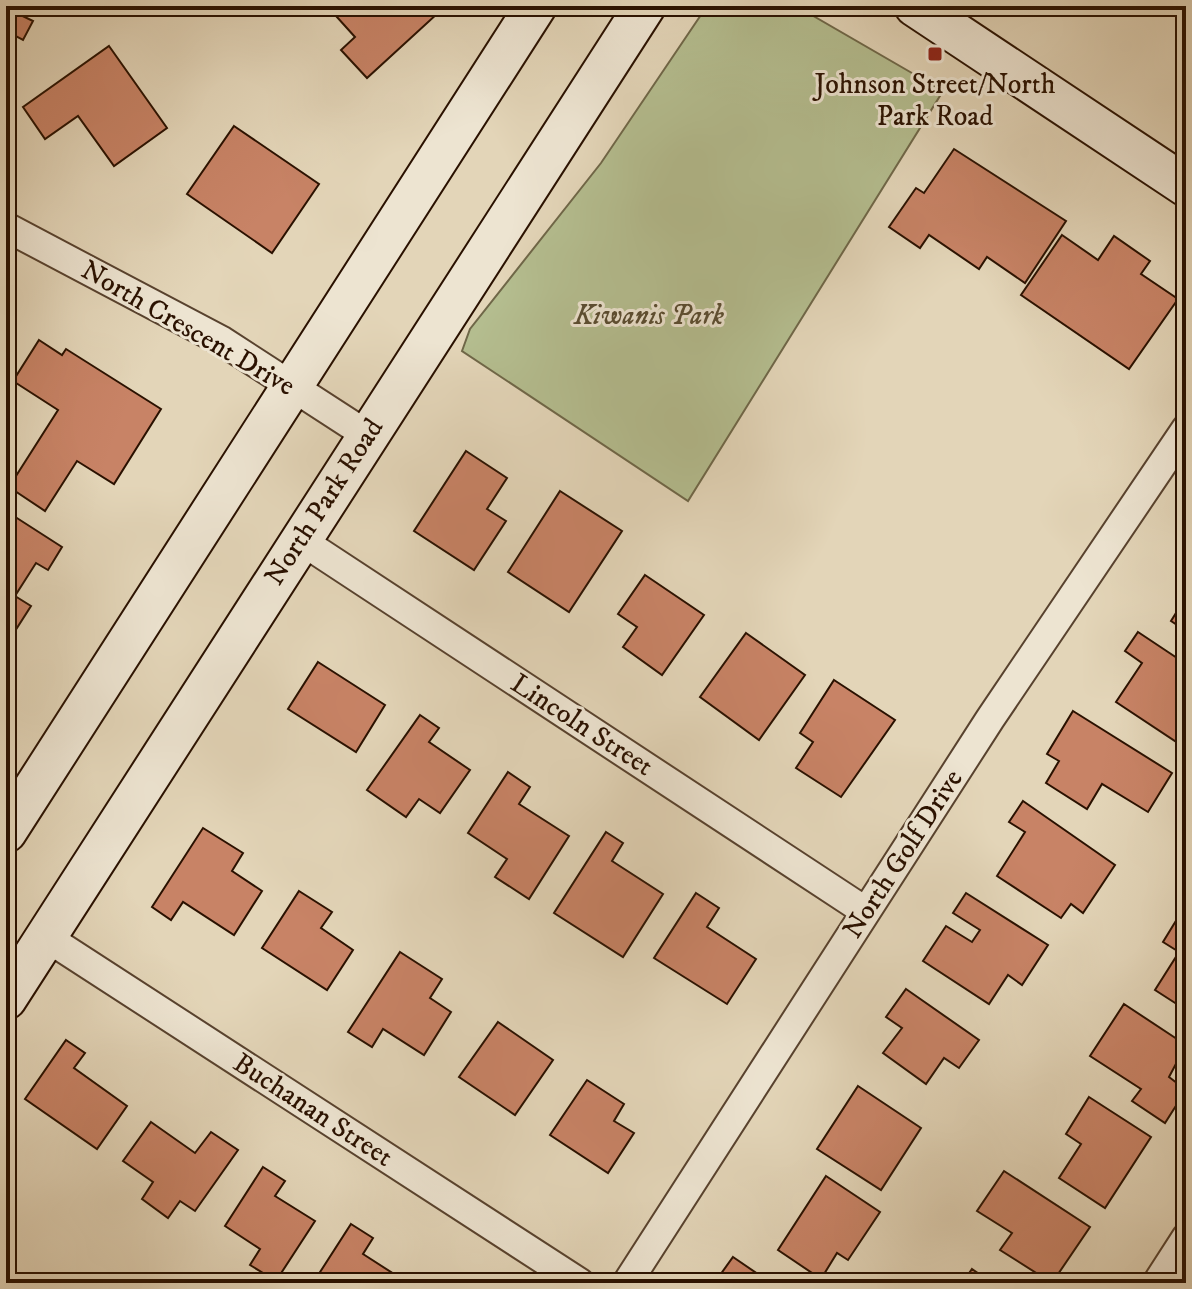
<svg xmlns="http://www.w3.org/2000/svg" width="1192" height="1289" font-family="'IM FELL DW Pica',serif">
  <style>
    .green { fill: #b4bd8f; stroke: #6f6748; stroke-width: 2 }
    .building { fill: #c88366; stroke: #2a1100; stroke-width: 2 }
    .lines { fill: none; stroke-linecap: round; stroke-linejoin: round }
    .street-casing { stroke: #58422e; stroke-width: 32 }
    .secondary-casing { stroke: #2a1100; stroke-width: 44 }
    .street { stroke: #ede4d1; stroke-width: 28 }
    .secondary { stroke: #ede4d1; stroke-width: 40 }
    .poi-dot { fill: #8f2418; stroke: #ede4d1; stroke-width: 3 }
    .labels { text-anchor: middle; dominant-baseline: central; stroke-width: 6; stroke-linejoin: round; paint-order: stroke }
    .poi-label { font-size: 28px; fill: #2a1100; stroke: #ede4d1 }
    .park-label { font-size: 28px; font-style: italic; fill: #5a4d32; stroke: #ede4d1 }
    .street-label { font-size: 28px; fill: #2a1100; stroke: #ede4d1 }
  </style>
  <rect width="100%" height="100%" fill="#e3d5b8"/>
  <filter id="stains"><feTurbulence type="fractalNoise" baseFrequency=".0025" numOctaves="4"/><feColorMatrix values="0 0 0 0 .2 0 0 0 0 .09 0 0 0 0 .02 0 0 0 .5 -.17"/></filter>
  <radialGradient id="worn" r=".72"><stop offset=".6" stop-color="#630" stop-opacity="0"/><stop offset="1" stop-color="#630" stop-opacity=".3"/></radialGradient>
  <path class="green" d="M707,6H796L943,91L688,501L462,351L470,329L601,163Z"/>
  <g class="building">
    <path d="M327,6H431L438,13L367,78L341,50L355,37Z"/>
    <path d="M6,8L33,21L23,40L6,31Z"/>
    <path d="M109,46L167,128L114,166L78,116L45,139L23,107Z"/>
    <path d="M234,126L319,184L272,253L187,194Z"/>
    <path d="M954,149L1066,221L1025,283L987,257L979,269L929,235L920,248L889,227L916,188L924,193Z"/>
    <path d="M1062,235L1098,260L1114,236L1150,261L1141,274L1178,299L1129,369L1021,295Z"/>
    <path d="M39,340L62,355L66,349L161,409L114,484L77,461L45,511L9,487L58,410L13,381Z"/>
    <path d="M466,451L507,478L487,509L506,521L474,570L414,531Z"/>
    <path d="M560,491L622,531L569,612L508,572Z"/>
    <path d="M6,511L62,547L48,570L36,563L15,596L31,606L15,631L6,625Z"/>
    <path d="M645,575L704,615L662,675L623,647L637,627L618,614Z"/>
    <path d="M1186,597V631L1171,621Z"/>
    <path d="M1138,632L1186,664V731L1178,743L1116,702L1142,663L1125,651Z"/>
    <path d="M746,633L805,675L759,740L700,697Z"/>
    <path d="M318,662L385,705L356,752L288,709Z"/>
    <path d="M834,680L895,720L841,797L796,768L813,742L800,733Z"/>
    <path d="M1073,711L1172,773L1148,812L1102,784L1087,809L1046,783L1059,761L1047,754Z"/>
    <path d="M420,715L439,728L429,742L470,770L440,813L419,799L406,817L367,790Z"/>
    <path d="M508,772L530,787L519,804L569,836L529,899L495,877L507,859L468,833Z"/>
    <path d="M1023,801L1115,865L1083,913L1071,904L1061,918L997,876L1025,832L1009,822Z"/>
    <path d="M203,828L243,853L232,871L262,891L234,935L183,902L171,920L152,907Z"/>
    <path d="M606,832L623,843L612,861L663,894L623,957L554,913Z"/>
    <path d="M299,891L332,912L321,928L353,950L327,990L262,948Z"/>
    <path d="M696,893L719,908L707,927L756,959L727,1004L654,958Z"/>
    <path d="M966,893L1048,945L1022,985L1008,975L989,1004L923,961L946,926L972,942L980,930L953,913Z"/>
    <path d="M1185,906H1186V1010L1155,990L1179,952L1163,942Z"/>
    <path d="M400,952L442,979L430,998L451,1012L424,1055L383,1029L372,1047L348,1032Z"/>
    <path d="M906,989L979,1040L959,1068L944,1058L926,1084L883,1053L902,1028L886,1017Z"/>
    <path d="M1124,1004L1186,1045L1169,1077L1186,1090L1165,1123L1132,1101L1141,1089L1090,1056Z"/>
    <path d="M498,1022L553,1060L515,1115L459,1077Z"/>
    <path d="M66,1040L85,1053L74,1068L127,1106L97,1149L25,1099Z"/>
    <path d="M587,1080L624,1104L614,1121L634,1133L608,1173L550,1135Z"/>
    <path d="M858,1086L921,1128L881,1190L817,1149Z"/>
    <path d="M1089,1097L1151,1137L1105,1208L1059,1178L1081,1144L1066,1134Z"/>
    <path d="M151,1122L195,1153L211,1132L238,1150L195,1211L180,1201L168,1218L142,1199L153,1182L123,1161Z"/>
    <path d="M263,1167L285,1181L275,1196L315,1221L276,1281L250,1265L260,1249L225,1226Z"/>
    <path d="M1004,1171L1090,1227L1052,1283L1000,1250L1012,1233L977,1211Z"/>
    <path d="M826,1176L880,1212L848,1260L837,1253L821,1279L778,1250Z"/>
    <path d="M351,1224L373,1238L363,1254L408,1283H313Z"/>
    <path d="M733,1257L771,1283L715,1282Z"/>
    <path d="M972,1269L992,1283H962Z"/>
  </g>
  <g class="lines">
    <defs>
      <g id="street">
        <path d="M6,227L222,341L367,435"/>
        <path d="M299,539L865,911"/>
        <path d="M46,937L580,1283"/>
        <path d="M627,1283L990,719L1186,429"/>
        <path d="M1157,1283L1186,1238"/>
      </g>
      <g id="secondary">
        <path d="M915,6L1186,186"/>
        <path d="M6,832L536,6"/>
        <path d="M6,999L645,6"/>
      </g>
    </defs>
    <use href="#street" class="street-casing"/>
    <use href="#secondary" class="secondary-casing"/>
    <use href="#street" class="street"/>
    <use href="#secondary" class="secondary"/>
  </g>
  <rect class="poi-dot" x="927" y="46" width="16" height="16" rx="4"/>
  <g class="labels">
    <g class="poi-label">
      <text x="935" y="84">Johnson Street/North<tspan x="935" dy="32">Park Road</tspan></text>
    </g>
    <g class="park-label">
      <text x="649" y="315">Kiwanis Park</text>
    </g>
    <g class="street-label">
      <text transform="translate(188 328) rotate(30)">North Crescent Drive</text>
      <text transform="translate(324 502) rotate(-57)">North Park Road</text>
      <text transform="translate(582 725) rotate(33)">Lincoln Street</text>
      <text transform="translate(903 854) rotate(-57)">North Golf Drive</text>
      <text transform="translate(313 1110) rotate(33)">Buchanan Street</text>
    </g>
  </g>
  <rect width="1192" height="1289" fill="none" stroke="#e3d5b8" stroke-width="32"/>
  <rect x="8" y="8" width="1176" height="1273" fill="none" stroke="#2a1100" stroke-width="4"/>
  <rect x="16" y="16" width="1160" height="1257" fill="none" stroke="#2a1100" stroke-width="2"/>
  <rect width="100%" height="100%" filter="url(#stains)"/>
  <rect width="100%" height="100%" fill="url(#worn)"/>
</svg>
